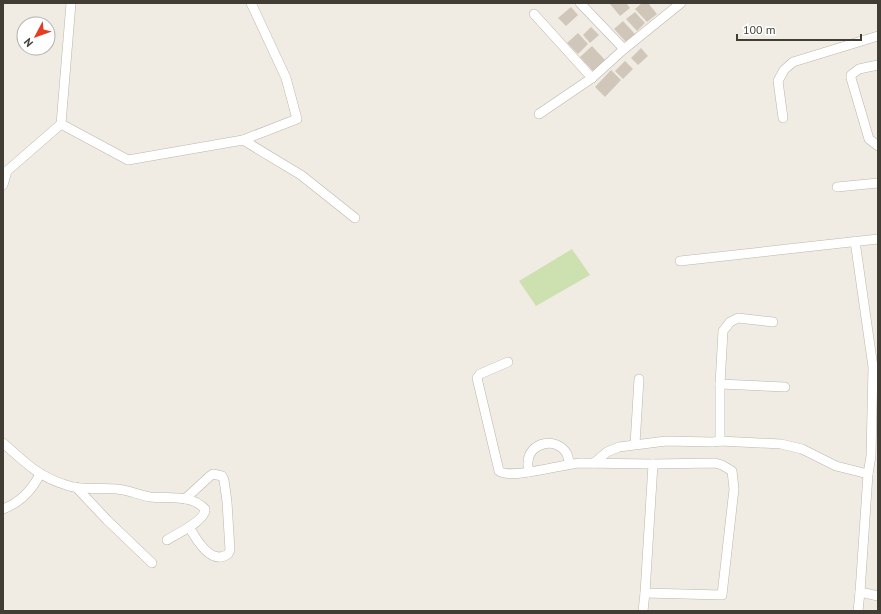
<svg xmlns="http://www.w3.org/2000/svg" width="881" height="614" font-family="'PT Sans',sans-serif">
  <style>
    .green { fill: #cce1af }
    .building { fill: #d0c7ba }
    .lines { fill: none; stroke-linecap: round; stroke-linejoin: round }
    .minor-casing { stroke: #bdb6aa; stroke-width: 10 }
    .minor { stroke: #fff; stroke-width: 9 }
  </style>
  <rect width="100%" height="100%" fill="#f0ece3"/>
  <path class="green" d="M572,249L590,275L536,306L519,281Z"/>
  <g class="building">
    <path d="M611,3H626L630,8L620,16L610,4Z"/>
    <path d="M642,3H648L657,14L647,22L635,9Z"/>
    <path d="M571,7L578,15L566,26L558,18Z"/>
    <path d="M635,12L645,23L637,31L626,19Z"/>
    <path d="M623,21L635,34L626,42L614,29Z"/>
    <path d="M591,27L599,35L590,43L583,35Z"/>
    <path d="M578,33L588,44L578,54L567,43Z"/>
    <path d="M592,46L605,60L593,71L580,57Z"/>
    <path d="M641,48L648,56L638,65L631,58Z"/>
    <path d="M625,61L633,69L623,79L615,71Z"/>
    <path d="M611,70L621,80L605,97L595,87Z"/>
  </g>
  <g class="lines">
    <defs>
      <g id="minor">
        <path d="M580,3L624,49"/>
        <path d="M534,14L592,78"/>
        <path d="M878,65L859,69L851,75V78L869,139L878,146"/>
        <path d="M539,114L592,78L624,49L681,3"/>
        <path d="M783,118L778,81L784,70L793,62L878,36"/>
        <path d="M61,124L128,160L243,140L301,175L355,218"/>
        <path d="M243,140L297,119L286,78L251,3"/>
        <path d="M3,185L7,171L61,124L71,3"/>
        <path d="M837,187L878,183"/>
        <path d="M855,241L873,367L871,456L868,474L860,592L878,596"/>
        <path d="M680,261L878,239"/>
        <path d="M508,362L480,374L477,378L499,471C511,480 563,464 580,463L653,464L645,593L643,611"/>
        <path d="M720,384L785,387"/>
        <path d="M720,441V384L723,331L730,322L738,318L773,322"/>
        <path d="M3,443C25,462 37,476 66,485C83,491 100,487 117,489C128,490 139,495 150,497C168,499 191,494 205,509C206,521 176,534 167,540"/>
        <path d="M635,444L639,379"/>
        <path d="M594,463L607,452L619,447L666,441L713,442L720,441L781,444L802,449L836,466L868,474"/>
        <path d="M529,472C529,469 527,465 528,462C529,442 557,436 567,454C568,457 569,460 569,463"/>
        <path d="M76,487L107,520L152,563"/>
        <path d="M185,499L210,476L213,474L222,476L224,480L227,502L230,550L228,554C211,566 196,539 189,527"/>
        <path d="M3,509C19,503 32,490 40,474"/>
        <path d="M645,593L722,595L734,489L732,471L722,465L715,463L653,464"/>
        <path d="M858,611L860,592"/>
      </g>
    </defs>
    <use href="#minor" class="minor-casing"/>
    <use href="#minor" class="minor"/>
  </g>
  <rect width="881" height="614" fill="none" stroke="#413c34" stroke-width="8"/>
  <g transform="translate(36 36) rotate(229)"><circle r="19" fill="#ffffff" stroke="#b3b1ae"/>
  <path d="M0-3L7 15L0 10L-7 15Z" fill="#e63c24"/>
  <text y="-6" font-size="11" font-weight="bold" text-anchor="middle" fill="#413c34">N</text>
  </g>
  <path d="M737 34v6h124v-6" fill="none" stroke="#413c34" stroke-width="2"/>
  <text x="743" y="34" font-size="12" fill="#413c34" stroke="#ffffff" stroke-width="3" paint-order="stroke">100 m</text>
</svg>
